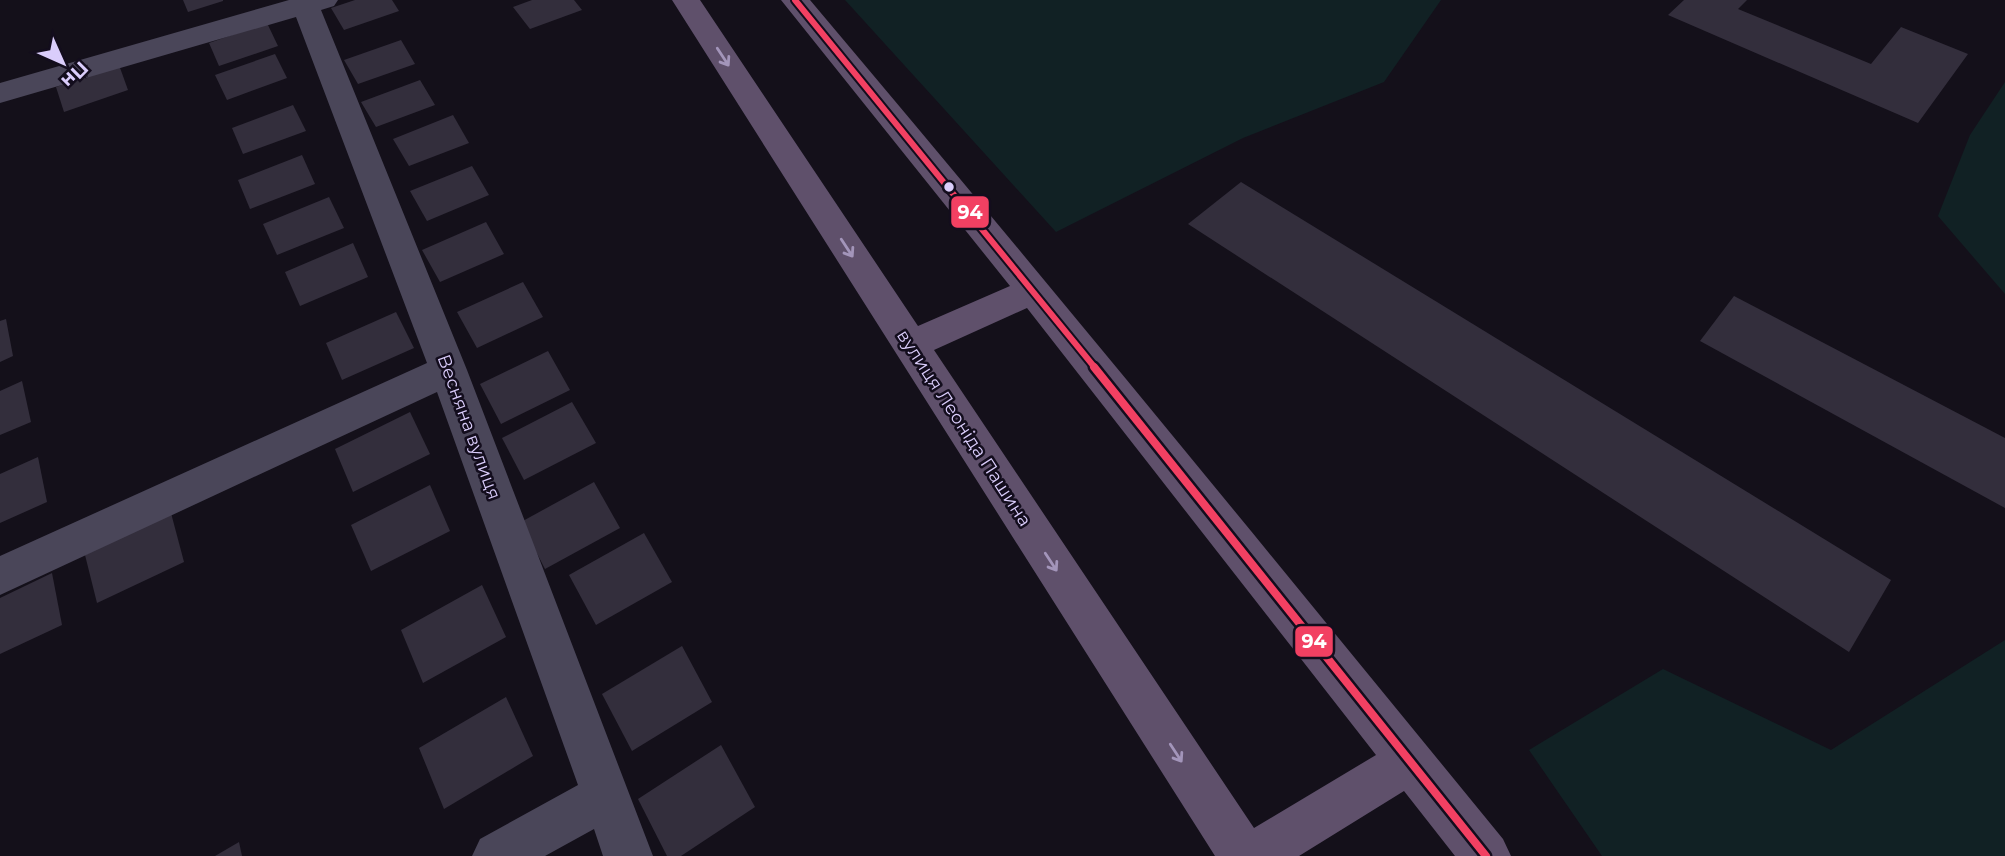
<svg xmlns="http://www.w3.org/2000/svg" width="2005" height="856" font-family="Montserrat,sans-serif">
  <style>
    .green { fill: #112124 }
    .building { fill: #332e3c }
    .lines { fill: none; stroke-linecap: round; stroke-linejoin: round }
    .minor { fill: #4a4659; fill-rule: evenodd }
    .major { fill: #5f506b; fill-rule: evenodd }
    .bus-1-far1-casing { stroke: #130d1d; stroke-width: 10 }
    .bus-1-casing { stroke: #130d1d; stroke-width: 13 }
    .bus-1-far1 { stroke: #f24062; stroke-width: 6 }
    .bus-1 { stroke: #f24062; stroke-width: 8 }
    .oneway { stroke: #a395ba }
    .bus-dot { fill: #dacdfb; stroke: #130d1d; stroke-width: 2.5 }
    .labels { text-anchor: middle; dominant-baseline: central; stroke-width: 5; stroke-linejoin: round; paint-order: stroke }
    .street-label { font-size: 18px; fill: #dacdfb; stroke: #130d1d }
    .line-badge { stroke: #130d1d; stroke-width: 2.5 }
    .badge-label { font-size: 19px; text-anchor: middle; font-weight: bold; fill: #fff }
  </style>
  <rect width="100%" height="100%" fill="#14101a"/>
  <g class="green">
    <path d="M845,0H1441L1384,82L1243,138L1056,232Z"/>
    <path d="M2005,82V294L1938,216L1970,135Z"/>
    <path d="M2005,640V856H1602L1529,750L1663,669L1831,750Z"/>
  </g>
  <g class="building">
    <path d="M183,0H223V1L188,12Z"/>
    <path d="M355,0H392L399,11L344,30L331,8Z"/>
    <path d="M532,0H574L582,10L530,29L513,7Z"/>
    <path d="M1684,0H1747L1738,9L1871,64L1901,27L1968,54L1918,123L1668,15Z"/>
    <path d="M267,23L278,46L219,66L209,43Z"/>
    <path d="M401,40L415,64L358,84L344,60Z"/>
    <path d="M275,54L287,78L227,100L215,75Z"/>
    <path d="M119,65L128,90L64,112L56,87Z"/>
    <path d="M420,80L435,105L376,127L361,102Z"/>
    <path d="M293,105L306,131L243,154L232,128Z"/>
    <path d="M453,115L469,143L409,166L393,139Z"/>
    <path d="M302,155L315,184L250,209L238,180Z"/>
    <path d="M472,166L489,195L427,221L410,191Z"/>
    <path d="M1241,182L1891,580L1849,652L1188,224Z"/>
    <path d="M329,197L344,228L277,255L263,224Z"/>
    <path d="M486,222L504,254L440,282L422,250Z"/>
    <path d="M353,243L368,277L300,306L285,272Z"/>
    <path d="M523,282L543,317L477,348L457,312Z"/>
    <path d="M1734,296L2005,438V508L1700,341Z"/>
    <path d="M396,312L414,348L342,380L326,343Z"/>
    <path d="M6,319L13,356L0,362V321Z"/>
    <path d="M548,351L570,390L501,424L480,384Z"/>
    <path d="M22,381L31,422L0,435V391Z"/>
    <path d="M572,402L596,443L524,480L502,438Z"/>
    <path d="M410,412L430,454L353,492L335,449Z"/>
    <path d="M38,457L47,502L0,523V474Z"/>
    <path d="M594,482L620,528L545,569L521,522Z"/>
    <path d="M430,485L450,531L371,571L351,525Z"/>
    <path d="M171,513L184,562L97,603L85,555Z"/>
    <path d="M644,533L672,582L596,625L569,575Z"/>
    <path d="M52,573L62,625L0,654V598Z"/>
    <path d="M482,585L506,637L423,683L401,630Z"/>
    <path d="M682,646L712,702L632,751L602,694Z"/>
    <path d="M506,697L533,756L444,809L419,748Z"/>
    <path d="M721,745L755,807L681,856H667L638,799Z"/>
    <path d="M239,842L242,856H215Z"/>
  </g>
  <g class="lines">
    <path class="minor" d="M289,0H338L334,6L321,10L467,370L653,856H603L594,829L545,856H472L480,839L578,785L437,392L0,595V556L427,363L296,17L0,103V83Z"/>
    <path class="major" d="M672,0H700L918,326L1010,286L781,0H810C1044,277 1274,559 1503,839L1511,856H1455L1404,791L1299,856H1215ZM1027,308L1376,755L1254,828L934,350Z"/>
    <defs>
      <path id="bus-1-far1" d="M795,0L1096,369"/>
      <path id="bus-1" d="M1094,367L1486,856"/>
    </defs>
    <use href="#bus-1-far1" class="bus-1-far1-casing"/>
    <use href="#bus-1" class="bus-1-casing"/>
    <use href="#bus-1-far1" class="bus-1-far1"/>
    <use href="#bus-1" class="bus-1"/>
  </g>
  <defs><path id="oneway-shaft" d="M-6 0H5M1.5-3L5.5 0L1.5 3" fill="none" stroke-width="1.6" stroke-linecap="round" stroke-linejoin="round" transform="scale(1.75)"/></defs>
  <g class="oneway">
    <use href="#oneway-shaft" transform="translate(723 57) rotate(57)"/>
    <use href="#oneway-shaft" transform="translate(847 248) rotate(57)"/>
    <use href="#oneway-shaft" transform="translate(1051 562) rotate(57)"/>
    <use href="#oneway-shaft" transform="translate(1176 753) rotate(57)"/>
  </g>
  <circle class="bus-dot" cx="949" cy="187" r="6"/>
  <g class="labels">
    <g class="street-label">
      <text transform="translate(469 427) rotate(70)">Весняна вулиця</text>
      <text transform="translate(964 428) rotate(57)">вулиця Леоніда Пашина</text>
    </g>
  </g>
  <g class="line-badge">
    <rect x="950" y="195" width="40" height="34" rx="7" fill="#f24062"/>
    <rect x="1294" y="625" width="40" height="33" rx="7" fill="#f24062"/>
  </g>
  <g class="badge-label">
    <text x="970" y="219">94</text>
    <text x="1314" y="648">94</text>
  </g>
  <g transform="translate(63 63) rotate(135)" stroke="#130d1d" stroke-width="5" paint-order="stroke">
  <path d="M0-5L12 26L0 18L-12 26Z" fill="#dacdfb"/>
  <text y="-10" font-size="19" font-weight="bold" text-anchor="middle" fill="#dacdfb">Пн</text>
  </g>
</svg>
